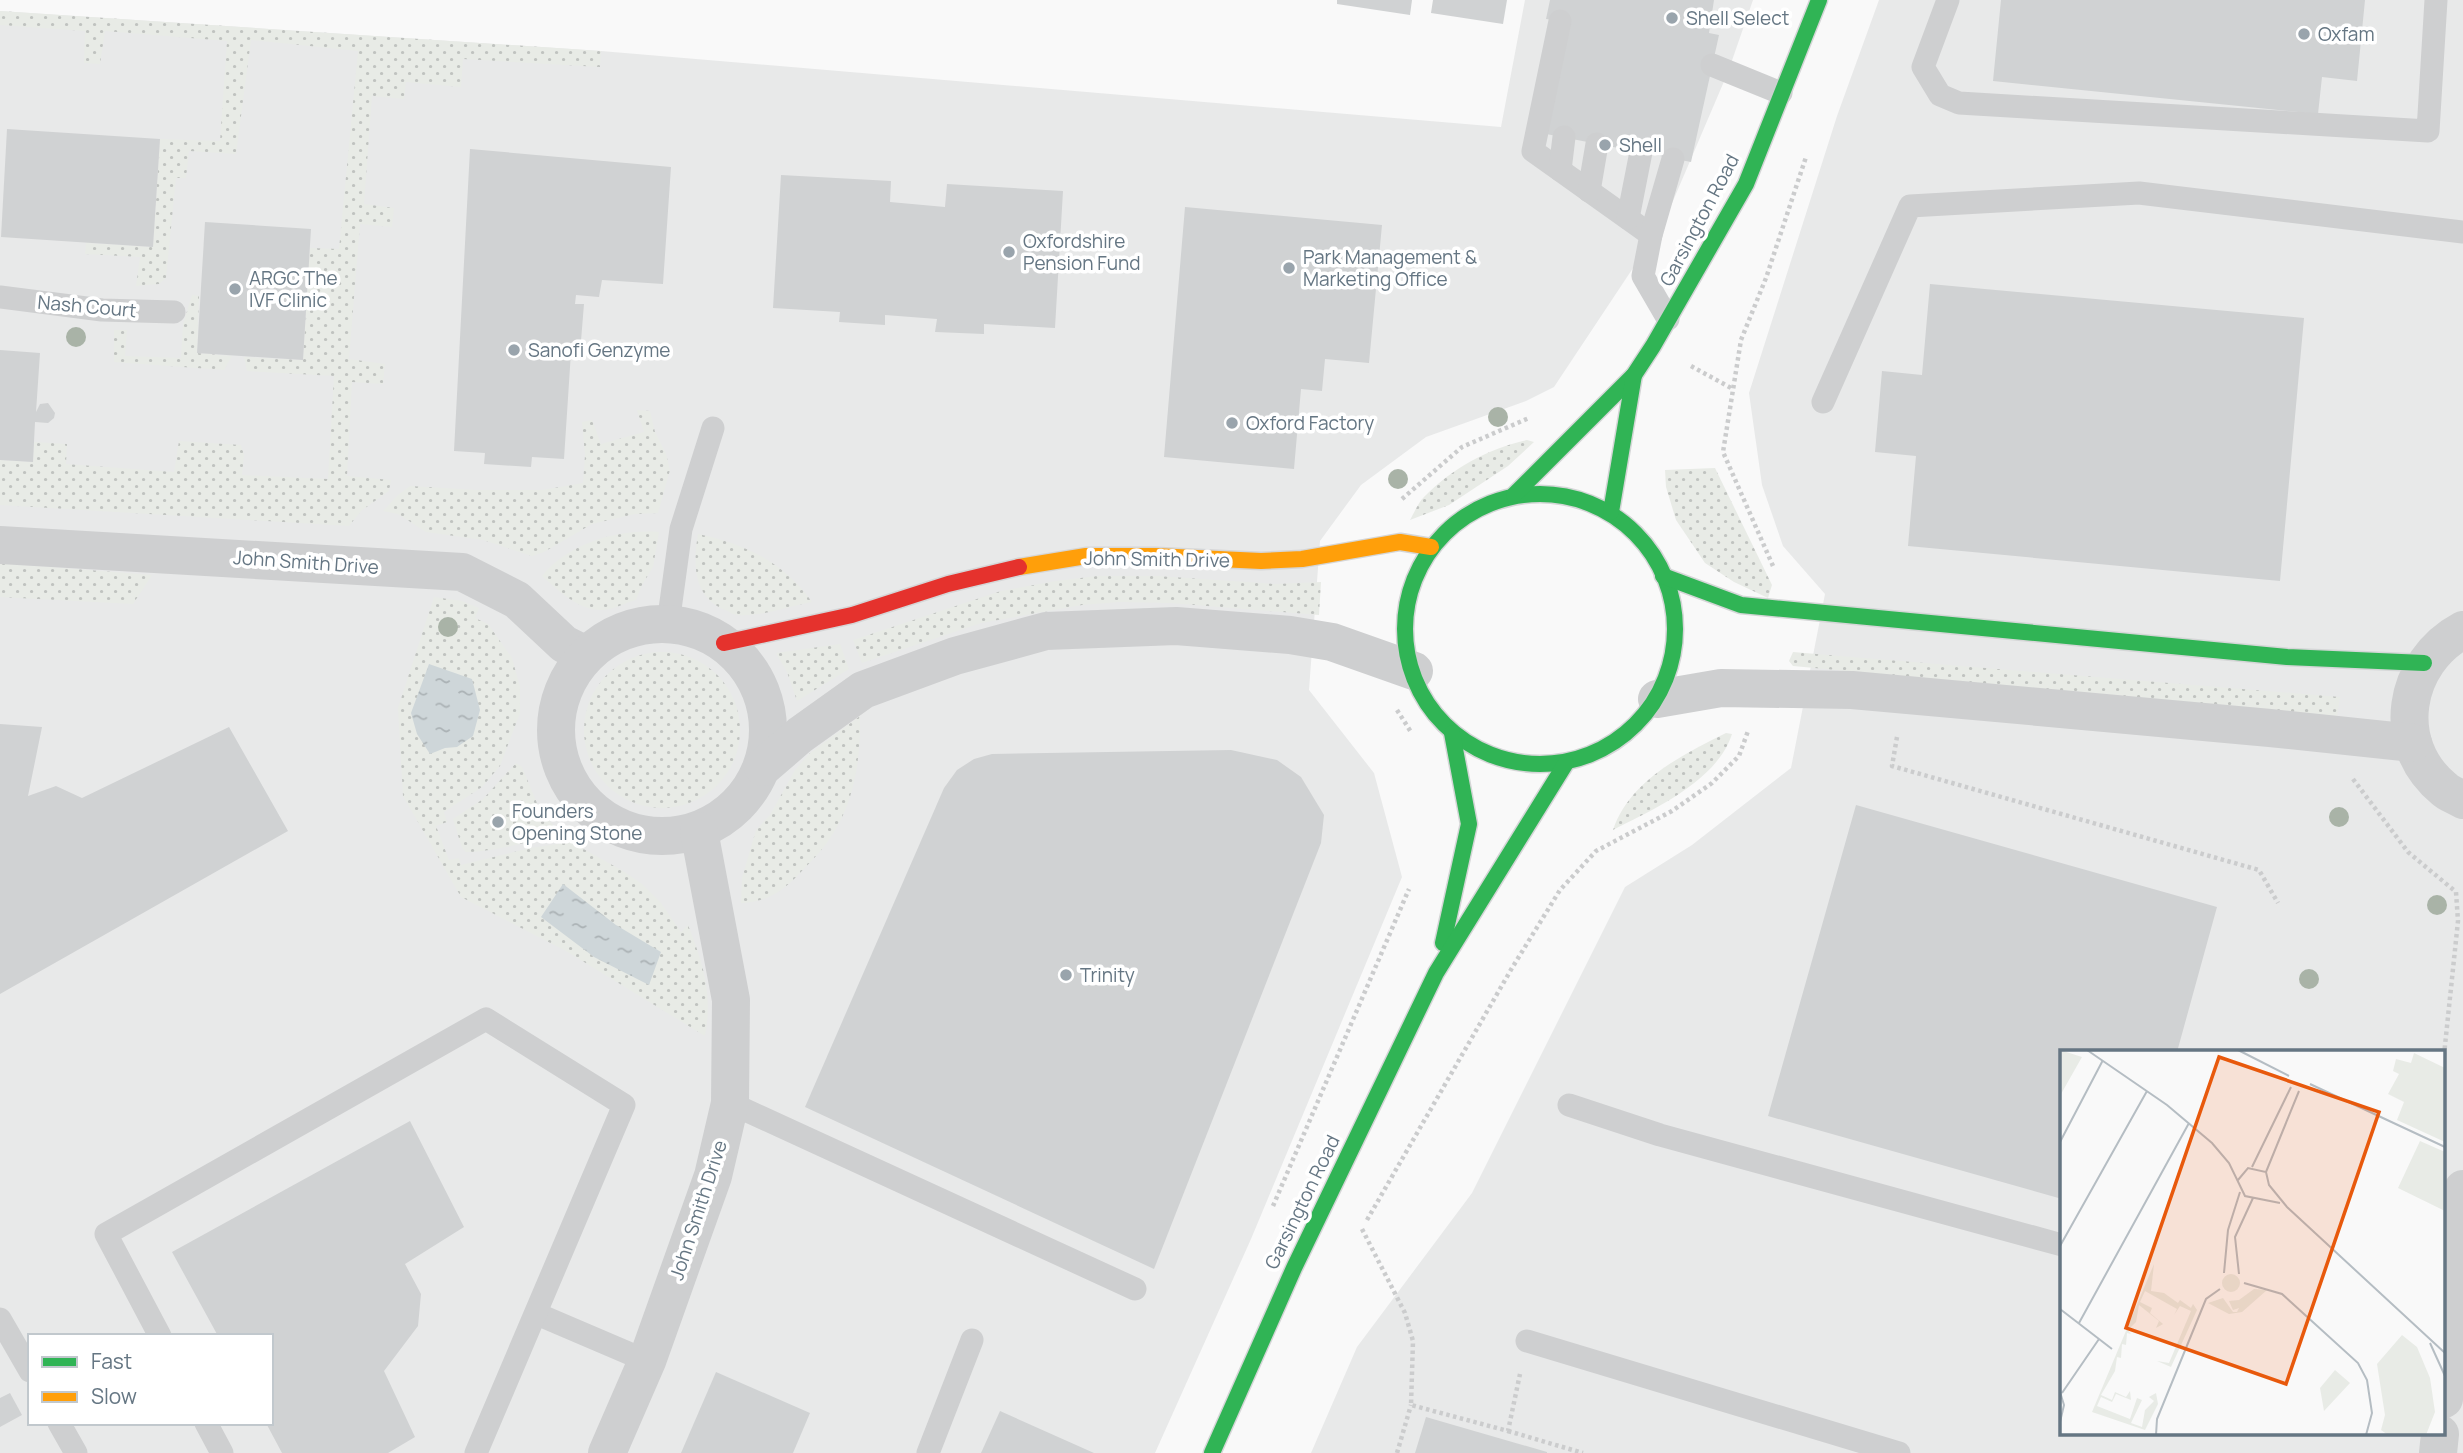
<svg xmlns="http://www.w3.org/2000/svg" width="2463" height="1453" font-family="Manrope,sans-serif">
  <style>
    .built { fill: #e8e9e9; fill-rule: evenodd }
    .grass { fill: url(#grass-dots) }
    .water { fill: url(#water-ripples) }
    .building { fill: #d0d2d3 }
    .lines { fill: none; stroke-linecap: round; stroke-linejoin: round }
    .fast-casing { stroke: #d5d6d7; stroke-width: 19 }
    .slow-casing { stroke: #d5d6d7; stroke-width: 19 }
    .jam-casing { stroke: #d5d6d7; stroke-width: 19 }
    .path { stroke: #cbcccd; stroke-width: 4.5; stroke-dasharray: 3.5 3.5; stroke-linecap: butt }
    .lane { stroke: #cecfd0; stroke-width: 23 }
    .street { stroke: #cecfd0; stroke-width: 38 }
    .fast { stroke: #30b455; stroke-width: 16 }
    .slow { stroke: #ff9f0a; stroke-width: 16 }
    .jam { stroke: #e5322d; stroke-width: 16 }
    .tree { fill: #a9b3a7 }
    .poi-dot { fill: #99a4ac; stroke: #fff; stroke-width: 2.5 }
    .labels { text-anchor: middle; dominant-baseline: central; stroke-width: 7; stroke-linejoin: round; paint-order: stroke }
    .poi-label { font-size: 19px; fill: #657683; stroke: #fff; text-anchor: start }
    .street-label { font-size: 19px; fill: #657683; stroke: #fff }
    .inset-road { fill: none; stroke: #b5bdc3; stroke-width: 2 }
    .view { fill: #e8590c; fill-opacity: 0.15; stroke: #e8590c; stroke-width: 3.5 }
    .inset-edge { fill: none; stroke: #657683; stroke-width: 3.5 }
  </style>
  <defs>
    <pattern id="grass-dots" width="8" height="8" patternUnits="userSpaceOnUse" patternTransform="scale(1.75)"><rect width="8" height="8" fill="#e8ebe6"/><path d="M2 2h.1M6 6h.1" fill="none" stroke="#c0c3c0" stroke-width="1.8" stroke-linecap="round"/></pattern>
    <pattern id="water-ripples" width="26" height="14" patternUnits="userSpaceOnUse" patternTransform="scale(1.75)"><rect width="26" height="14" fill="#ced6d9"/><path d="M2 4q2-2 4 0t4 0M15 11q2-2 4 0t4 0" fill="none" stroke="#abb2b5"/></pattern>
  </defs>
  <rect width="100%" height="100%" fill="#f9f9f9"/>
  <g class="built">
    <path d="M1525,0H1753L1728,72L1670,208L1641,256L1554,387L1526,401L1426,437L1361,485L1320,541L1309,690L1374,773L1402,877L1251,1239L1155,1453H0V11L601,51L1501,127ZM30,1336H271V1423H30Z"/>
    <path d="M1879,0H2463V1453H1311L1357,1347L1472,1193L1625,887L1692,845L1791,768L1825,594L1783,546L1762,485L1749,393L1837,116ZM2062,1052H2444V1434H2062Z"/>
  </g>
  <g class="grass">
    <path d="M0,11L601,51L600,67L463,59L461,87L406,82L404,99L372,96L364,204L394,208L392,227L360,224L349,359L385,364L383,384L352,382L347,476L391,480L389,491L361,511L349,526L0,505V460L33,462L34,442L67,444L66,464L174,472L179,441L241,445L244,455L242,475L328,479L334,376L247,371L244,357L303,360L310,248L339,249L358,51L251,40L236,154L189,151L186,178H176L166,278L159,284L136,286L140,257L85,254L86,243L153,247L160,139L220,141L227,41L105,31L100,64L84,63L85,31L0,25Z"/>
    <path d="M192,295L199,296L197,353L232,356L224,370L114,362V330H127L125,356L181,358L183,324Z"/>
    <path d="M637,410L650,411L655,432L666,454L670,470L658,513L635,514L592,524L544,552L532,556L483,540L426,532L398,514L383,511L398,495L410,486L477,490H542L583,483L585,455L582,422L592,420L601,444L644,432Z"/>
    <path d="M1527,440L1534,442L1508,466L1449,505L1410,520C1414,513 1418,503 1424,497C1451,469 1489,448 1527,440Z"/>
    <path d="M1715,468L1772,585L1768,598L1734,582L1705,563L1676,520L1666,487L1665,470Z"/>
    <path d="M659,532L653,567L642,585L636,600C627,602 619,607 610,609C583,615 560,592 542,576C569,543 618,529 659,532Z"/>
    <path d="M698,534C745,544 784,562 812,602C789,606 761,617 738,615C733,615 728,611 723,609C693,595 693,564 698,534Z"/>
    <path d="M0,563L152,575L133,604L0,597Z"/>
    <path d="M1097,576H1158L1275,584L1321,582L1319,615L1170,603L1119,602L1082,605L981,623L862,663L853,640L1001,591L1056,581Z"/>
    <path d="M434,597L462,601L479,608L475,618L488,624L512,658L520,687V713L500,766L482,787L444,812L447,822L436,826L449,860L459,858L461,865L530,848L571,842L623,871L642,884L661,903L681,932L688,925C703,963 713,994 705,1036L566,951L461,897L403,796L398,708Z"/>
    <path d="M840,644L849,669L797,701L787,672L776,653Z"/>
    <circle cx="662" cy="730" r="78"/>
    <path d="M1793,652L1840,656L2340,697L2337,716L1793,666L1789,661Z"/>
    <path d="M860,716C861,755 855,801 832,835C824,849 812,860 801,872C785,890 765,903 741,903L742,878L756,830L770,815L795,770L809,754Z"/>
    <path d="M1726,733L1732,734C1717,781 1654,809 1613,830C1630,780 1682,755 1726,733Z"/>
    <path d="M516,763L522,767L539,808L557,830C541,842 487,852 466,852L462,848L453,819L483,799Z"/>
  </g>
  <g class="water">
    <path d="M429,664L472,679L480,710L473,736L457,747L445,748L430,754L417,734L411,713Z"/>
    <path d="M563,884L616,925L661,952L649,985L594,957L541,917Z"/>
  </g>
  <g class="building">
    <path d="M1337,0H1412L1410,15L1337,4Z"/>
    <path d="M1433,0H1507L1503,24L1431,13Z"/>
    <path d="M1550,0H1714L1709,33L1719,35L1691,162L1541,133L1563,21L1546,19Z"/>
    <path d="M2001,0H2365L2357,81L2322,77L2318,114L1993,81Z"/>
    <path d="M7,129L160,139L153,247L1,237Z"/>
    <path d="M470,149L671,167L663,284L602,280L599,297L576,295L575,304H584L580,353L571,352L564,459L532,457L531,467L484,464L485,453L454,451Z"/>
    <path d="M781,175L891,181L890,202L945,207L947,184L1063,191L1055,328L984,324V334L935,332L937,319L885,315V325L839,322L840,312L773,308Z"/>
    <path d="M1185,207L1382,225L1369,363L1325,359L1322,391L1301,389L1294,469L1164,457Z"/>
    <path d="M205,222L311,229L303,360L197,353Z"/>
    <path d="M1930,284L2304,318L2280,581L1908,546L1916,456L1875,452L1882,371L1922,375Z"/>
    <path d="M0,350L40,353L36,412L40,404L48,403L55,413L54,418L48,423L35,422L33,462L0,460Z"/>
    <path d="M0,724L42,727L28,796L56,786L82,798L229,727L288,831L0,994Z"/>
    <path d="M1231,750L1277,760L1301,777L1324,815L1321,843L1154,1269L805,1107L944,788L957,770L974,759L992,754Z"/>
    <path d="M1856,805L2217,907L2177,1052H2062V1199L1768,1116Z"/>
    <path d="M410,1121L464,1227L405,1264L421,1294L418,1326L384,1371L415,1437L388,1453H282L266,1423H271V1336H218L172,1252Z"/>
    <path d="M716,1372L810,1413L793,1453H681Z"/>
    <path d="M10,1393L22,1415L0,1427V1398Z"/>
    <path d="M1000,1411L1094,1453H981Z"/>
    <path d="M1426,1417L1547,1452V1453H1415Z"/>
  </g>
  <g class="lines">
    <defs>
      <g id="fast">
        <circle cx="1540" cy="629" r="135"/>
        <path d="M1514,495L1634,375L1653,346L1746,184L1819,0"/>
        <path d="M1611,512L1634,375"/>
        <path d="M1663,576L1741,605L2287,657L2424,663"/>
        <path d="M1443,943L1469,824L1452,733"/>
        <path d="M1212,1453L1294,1268L1436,973L1566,763"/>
      </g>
      <path id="slow" d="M1019,567L1086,556H1155L1261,561L1302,559L1400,542L1431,547"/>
      <path id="jam" d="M724,643L852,615L948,584L1019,567"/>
    </defs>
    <use href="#fast" class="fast-casing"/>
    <use href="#slow" class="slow-casing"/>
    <use href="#jam" class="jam-casing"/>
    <g class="path">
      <path d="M1691,366L1733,389"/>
      <path d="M1402,499L1462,447L1529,418"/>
      <path d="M1773,566L1723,452L1741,340L1766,278L1806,157"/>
      <path d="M1397,710L1411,732"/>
      <path d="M1897,737L1892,766L2259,870L2278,903"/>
      <path d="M2353,779L2408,852L2456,892L2458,921L2444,1055"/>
      <path d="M1273,1206L1409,889"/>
      <path d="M1367,1220L1512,968L1560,890L1596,851L1672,811L1712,783L1739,756L1748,731"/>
      <path d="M1362,1229L1405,1313L1413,1341L1411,1405L1508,1431L1520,1374"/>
      <path d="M1508,1431L1583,1453"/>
      <path d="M1397,1453L1411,1405"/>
    </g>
    <g class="lane">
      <path d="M1948,0L1923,67L1940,95L1959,103L2428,131L2436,0"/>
      <path d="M1560,21L1533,151L1651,235"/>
      <path d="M1712,65L1781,93"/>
      <path d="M1560,170L1564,137"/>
      <path d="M1589,191L1597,144"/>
      <path d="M1628,218L1641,152"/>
      <path d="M0,297L102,310L174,312"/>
      <path d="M1668,319L1643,276L1651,235L1673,159"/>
      <path d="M1823,402L1910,206L2139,193L2463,232"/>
      <path d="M668,624L681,529L713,428"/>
      <path d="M730,1103L1135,1289"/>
      <path d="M1569,1105L1660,1135L2062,1245"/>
      <path d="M537,1314L647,1361"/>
      <path d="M0,1319L30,1371"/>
      <path d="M160,1336L106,1234L486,1019L624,1105L476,1453"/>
      <path d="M1527,1341L1899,1453"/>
      <path d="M59,1423L76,1453"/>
      <path d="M206,1423L222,1453"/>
      <path d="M928,1453L972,1340"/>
    </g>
    <g class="street">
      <path d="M0,545L462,572L517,600L564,644L586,655"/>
      <circle cx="662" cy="730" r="106"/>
      <path d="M2463,630C2403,662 2389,744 2444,789C2449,794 2457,796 2463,800"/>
      <path d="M1657,699L1721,688L1852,690L2270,728L2413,743"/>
      <path d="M763,767L800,735L863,690L955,656L1046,631L1176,626L1290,635L1332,642L1414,671"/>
      <path d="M2444,1399L2463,1189"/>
      <path d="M607,1453L647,1361L713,1176L730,1103L731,1000L699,831"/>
      <path d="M2438,1453L2440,1434"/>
    </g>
    <use href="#fast" class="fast"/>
    <use href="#slow" class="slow"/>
    <use href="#jam" class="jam"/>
  </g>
  <g class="tree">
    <circle cx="76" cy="337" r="10"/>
    <circle cx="1498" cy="417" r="10"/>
    <circle cx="1398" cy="479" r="10"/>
    <circle cx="448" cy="627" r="10"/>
    <circle cx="2339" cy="817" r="10"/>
    <circle cx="2437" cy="905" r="10"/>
    <circle cx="2309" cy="979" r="10"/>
  </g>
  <g class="poi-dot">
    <circle cx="1672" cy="18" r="7"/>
    <circle cx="2304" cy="34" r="7"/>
    <circle cx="1605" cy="145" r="7"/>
    <circle cx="1009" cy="252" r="7"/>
    <circle cx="1289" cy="268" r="7"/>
    <circle cx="235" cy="289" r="7"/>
    <circle cx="514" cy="350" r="7"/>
    <circle cx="1232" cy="423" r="7"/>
    <circle cx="498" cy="822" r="7"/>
    <circle cx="1066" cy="975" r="7"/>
  </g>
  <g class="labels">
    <g class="poi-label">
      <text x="1686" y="18">Shell Select</text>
      <text x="2318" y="34">Oxfam</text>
      <text x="1619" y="145">Shell</text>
      <text x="1023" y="241">Oxfordshire<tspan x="1023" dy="22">Pension Fund</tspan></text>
      <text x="1303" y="257">Park Management &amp;<tspan x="1303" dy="22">Marketing Office</tspan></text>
      <text x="249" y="278">ARGC The<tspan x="249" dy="22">IVF Clinic</tspan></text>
      <text x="528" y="350">Sanofi Genzyme</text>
      <text x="1246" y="423">Oxford Factory</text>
      <text x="512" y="811">Founders<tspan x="512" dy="22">Opening Stone</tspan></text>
      <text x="1080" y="975">Trinity</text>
    </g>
    <g class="street-label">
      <text transform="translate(1699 220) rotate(-62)">Garsington Road</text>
      <text transform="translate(87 306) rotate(5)">Nash Court</text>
      <text transform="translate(1157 559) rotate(1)">John Smith Drive</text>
      <text transform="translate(306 562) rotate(4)">John Smith Drive</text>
      <text transform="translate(1302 1202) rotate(-64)">Garsington Road</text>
      <text transform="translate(698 1210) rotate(-72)">John Smith Drive</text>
    </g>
  </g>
  <g transform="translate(2060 1050)">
    <rect width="385" height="385" fill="#f9f9f9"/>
    <path d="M0,0L22,7L1,44H0ZM354,3L385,18V92L337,70L344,52L328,44L339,24L333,21L336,9L351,13ZM360,91L385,102V161L338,138ZM94,214L91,241L104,243L118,253L120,250L131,258L133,254L137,260L111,317L97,311L109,313L131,261L120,256L114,265L117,259L85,241L80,252L92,258L90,263L103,274L96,278L99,271L79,255L76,272L68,280L71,284L67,283L66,295L62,294L61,308L57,307L55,321L41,345L52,350L55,342L66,347L70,341L71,350L56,344L52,352L41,347L37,356L70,369L77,348L82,350L71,373L82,377L85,360L94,351L89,347L96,343L98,354L85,380L32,362ZM162 233a9 9 0 1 1 18 0a9 9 0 1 1-18 0ZM194,239L207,240L182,262L169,264L148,253L163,248L173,262H177L179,258L173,260L169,251L179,250ZM342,285L357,297L370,328L375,362L366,385H328L321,380L325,365L317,314ZM275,320L290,333L264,361L260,338Z" fill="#e8ebe6"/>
    <path class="inset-road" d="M27,0L107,55L152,93L169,113L185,146L220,153M178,0L229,26M250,34L385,97M0,92L43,10M192,117L231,37M206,122L239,41M178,130L188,118L206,122L209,135L227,157L385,303M0,196L87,41M164,223L168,180L180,142M179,224L175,187L193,148M184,233L222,244L298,313L307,330L312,363L306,385M0,259L52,299M19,273L129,73M370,293L385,326M0,342L4,355L0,372M2,343L39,289M96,385L97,369L146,249L160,239"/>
    <path class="view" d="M159,7L319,62L226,334L66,278Z"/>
    <rect width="385" height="385" class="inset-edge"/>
  </g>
  <rect x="28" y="1334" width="245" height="91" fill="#ffffff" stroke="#c1c8cd" stroke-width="2"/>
  <rect x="42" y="1357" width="35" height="10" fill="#30b455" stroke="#c1c8cd" stroke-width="2"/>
  <text x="91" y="1369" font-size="21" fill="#657683">Fast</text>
  <rect x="42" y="1392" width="35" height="10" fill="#ff9f0a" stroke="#c1c8cd" stroke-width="2"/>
  <text x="91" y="1404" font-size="21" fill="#657683">Slow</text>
</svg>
